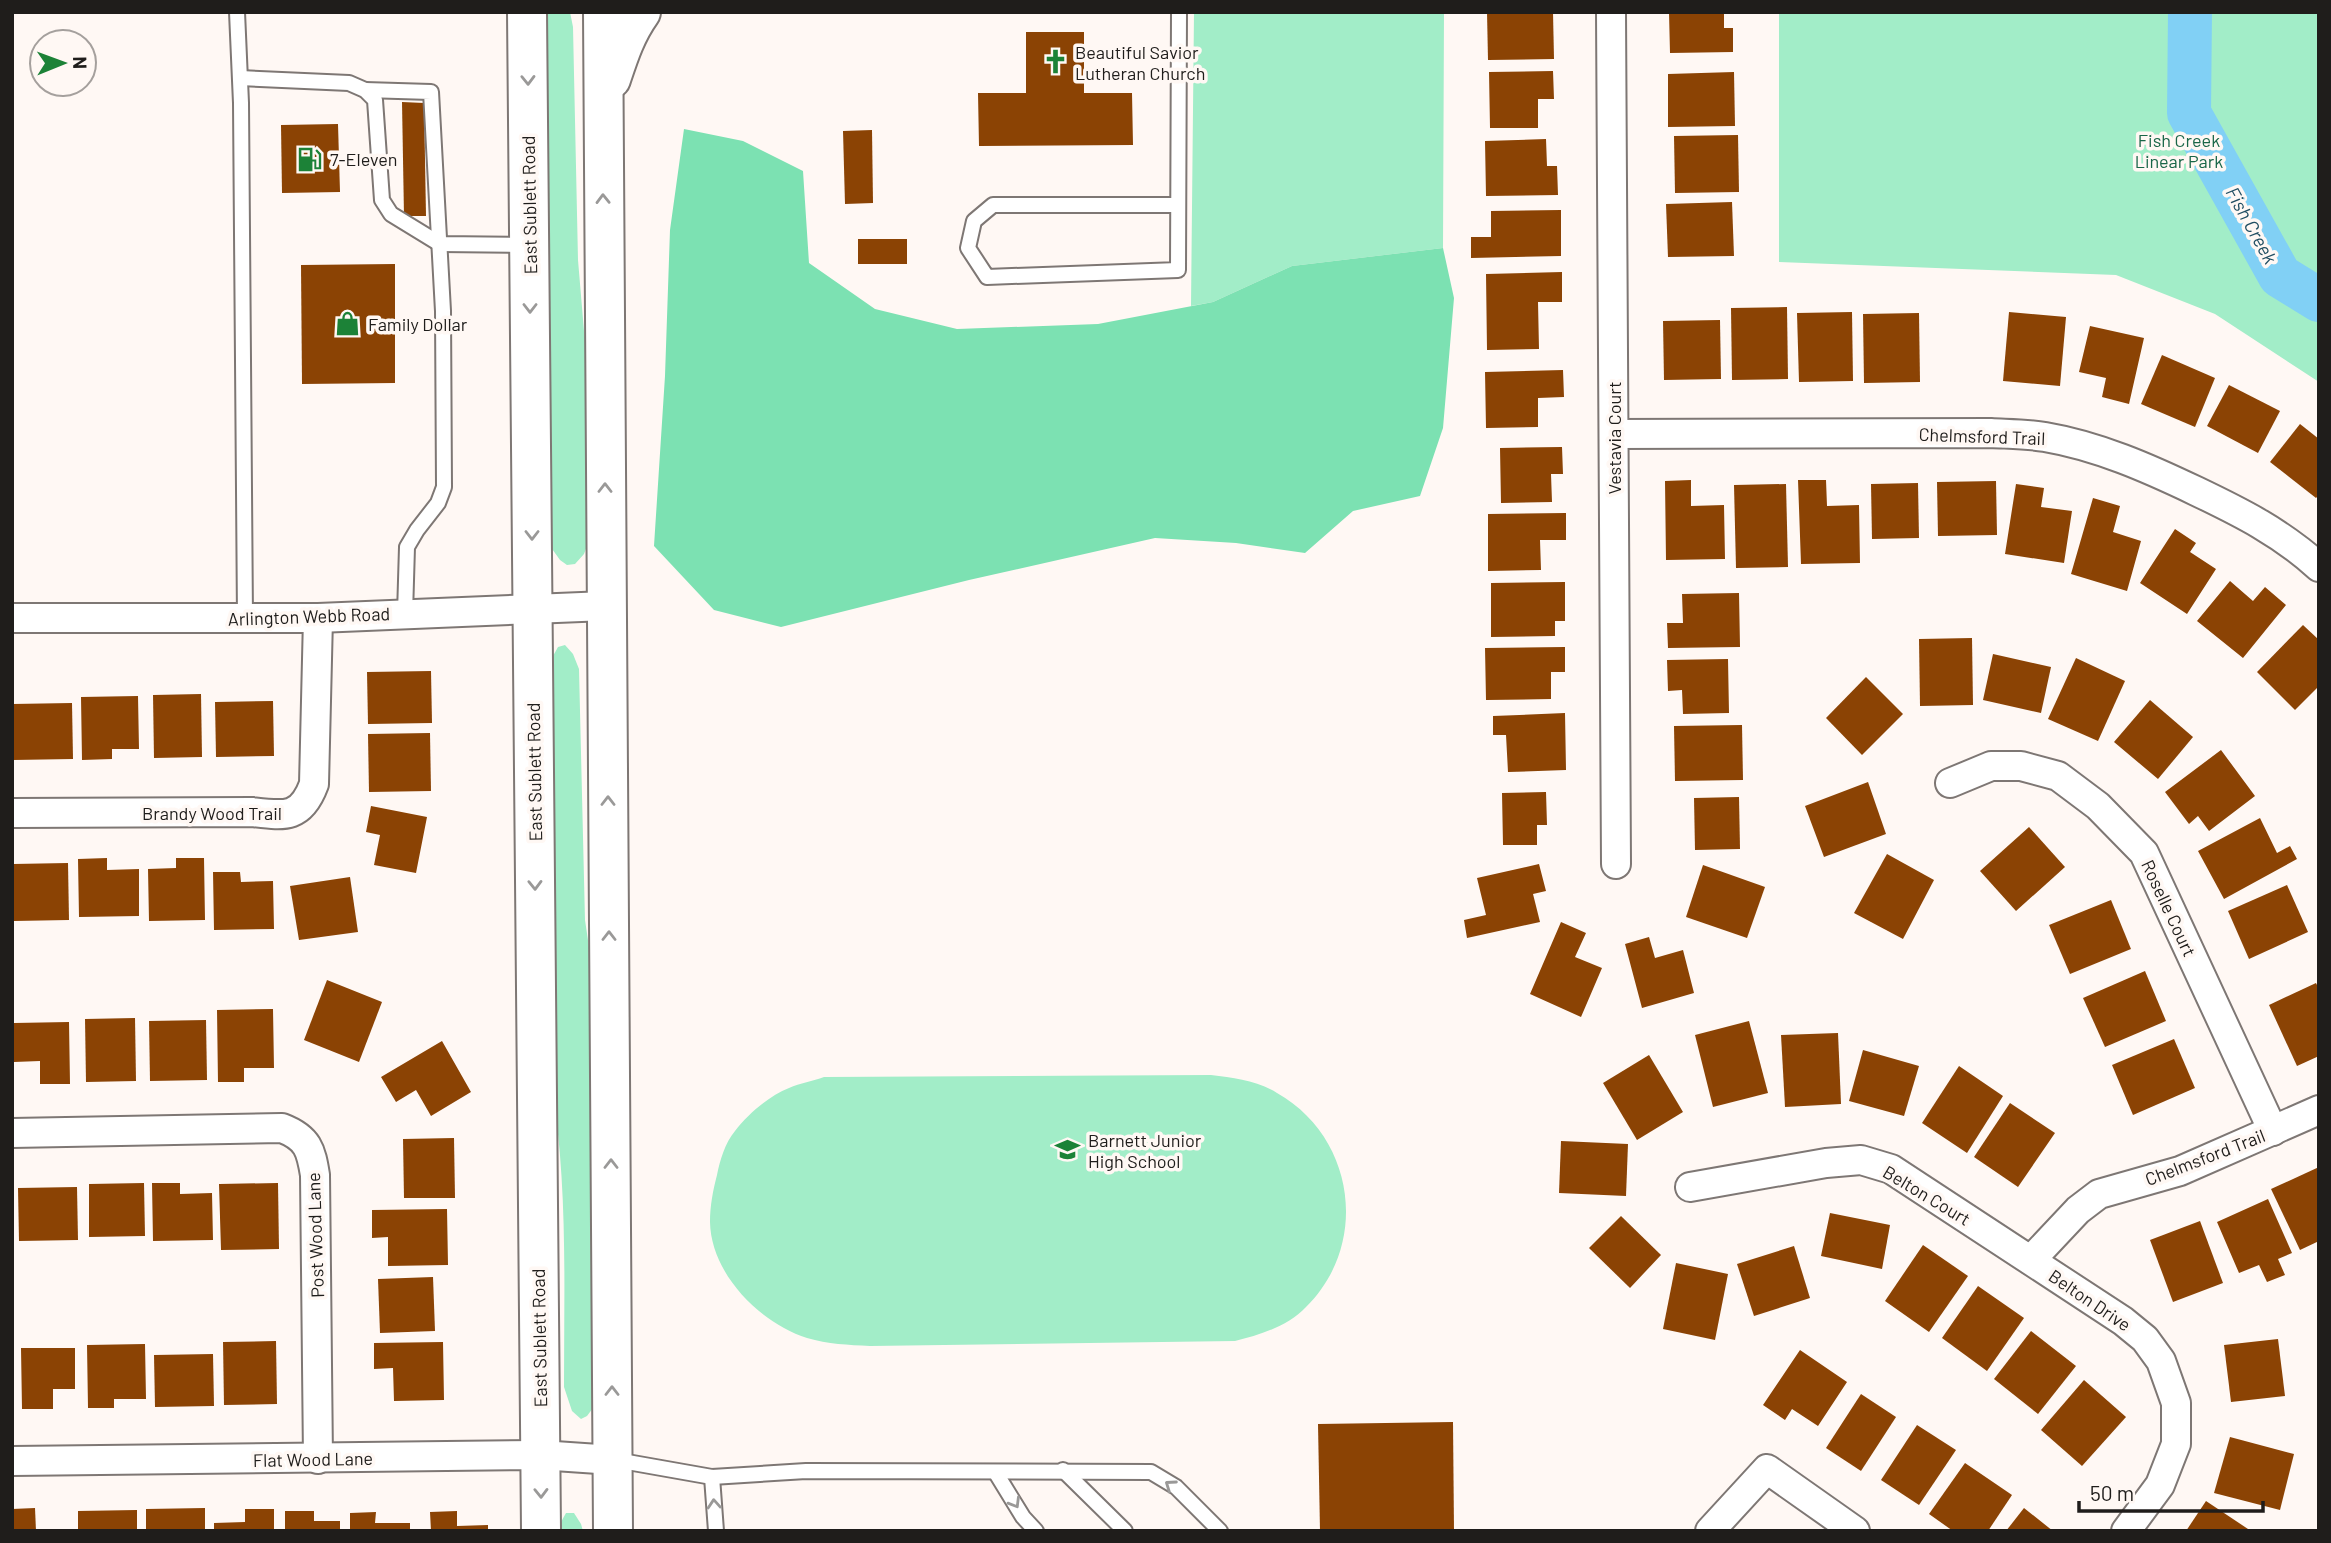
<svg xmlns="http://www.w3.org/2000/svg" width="2331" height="1543" font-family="Barlow,sans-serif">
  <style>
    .green { fill: #a2edc8 }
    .forest { fill: #7ce1b2 }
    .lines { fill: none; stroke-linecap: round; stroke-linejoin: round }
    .river { stroke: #81d0f5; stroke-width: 44 }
    .building { fill: #8b4304 }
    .service-casing { stroke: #7e7774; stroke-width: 18 }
    .minor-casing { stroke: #7e7774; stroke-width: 32 }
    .secondary-casing { stroke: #7e7774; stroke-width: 42 }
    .service { stroke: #fff; stroke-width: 14 }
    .minor { stroke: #fff; stroke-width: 28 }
    .secondary { stroke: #fff; stroke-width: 38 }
    .oneway { stroke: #9a9998 }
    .labels { text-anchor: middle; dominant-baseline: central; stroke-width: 7; stroke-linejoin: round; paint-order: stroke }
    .poi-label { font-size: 18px; fill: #1f1d1b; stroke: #fff8f4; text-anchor: start }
    .park-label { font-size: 18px; fill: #196648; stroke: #fff8f4 }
    .street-label { font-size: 18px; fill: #1f1d1b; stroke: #fff8f4 }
    .water-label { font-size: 19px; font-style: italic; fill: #224f63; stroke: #fff8f4 }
  </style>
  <rect width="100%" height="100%" fill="#fff8f4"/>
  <g class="green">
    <path d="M547,12H570L573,27L578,260L584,331L592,381L589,541L584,554L575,564L567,565L560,560L550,546Z"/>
    <path d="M1194,12H1444L1443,248L1292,266L1213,302L1191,306Z"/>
    <path d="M1779,12H2319V382L2215,314L2116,275L1779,262Z"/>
    <path d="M565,645L573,654L579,669L585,920L593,974V1408L587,1416L581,1419L572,1411L564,1387C564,1285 568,1182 551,1082L548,665L558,647Z"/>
    <path d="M1211,1075C1234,1078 1256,1080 1277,1093C1355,1137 1370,1244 1306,1307C1288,1326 1260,1335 1235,1341L870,1346C848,1345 828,1344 807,1338C760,1323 711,1274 710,1222C710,1206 713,1190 717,1175C720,1160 725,1143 735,1131C748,1114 769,1096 789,1088C800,1083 813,1081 824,1077Z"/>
    <path d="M566,1513H574L581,1524L583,1531H556Z"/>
  </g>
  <path class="forest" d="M684,129L743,141L803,171L809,263L875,309L957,329L1098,324L1213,302L1292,266L1443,248L1454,298L1443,428L1420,496L1353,511L1305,553L1236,543L1155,538L969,580L781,627L714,610L654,546L665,376L670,230Z"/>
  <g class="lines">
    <path class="river" d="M2190,12L2189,113L2280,276L2319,300"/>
  </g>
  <g class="building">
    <path d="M1487,12H1553L1554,59L1488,60Z"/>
    <path d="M1669,12H1724V28H1733V52L1670,53Z"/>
    <path d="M1026,32H1084V93H1132L1133,145L979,146L978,93H1026Z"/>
    <path d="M1553,71L1554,99H1538V128H1490L1489,72Z"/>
    <path d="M1734,72L1735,126L1668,127V74Z"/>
    <path d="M402,102L424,103L426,216H404Z"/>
    <path d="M338,124L340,192L282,193L281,125Z"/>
    <path d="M872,130L873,203L845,204L843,131Z"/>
    <path d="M1738,135L1739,192L1675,193L1674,136Z"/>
    <path d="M1546,139L1547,166H1557L1558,195L1486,196L1485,141Z"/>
    <path d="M1732,202L1734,256L1668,257L1666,204Z"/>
    <path d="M1561,210V256L1471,258V237H1491V211Z"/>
    <rect x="858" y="239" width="49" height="25"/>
    <path d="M395,264V383L302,384L301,265Z"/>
    <path d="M1562,272V302H1538L1539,349L1487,350L1486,274Z"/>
    <path d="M1787,307L1788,379L1732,380L1731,308Z"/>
    <path d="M1852,312L1853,381L1799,382L1797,313Z"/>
    <path d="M2009,312L2066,317L2060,386L2003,381Z"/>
    <path d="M1919,313L1920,382L1864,383L1863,314Z"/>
    <path d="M1720,320L1721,379L1664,380L1663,321Z"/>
    <path d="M2090,326L2144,338L2129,404L2102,397L2106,378L2079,372Z"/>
    <path d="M2162,355L2215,378L2195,427L2141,404Z"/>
    <path d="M1563,370L1564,397L1538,398V427L1486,428L1485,372Z"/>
    <path d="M2229,385L2280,411L2258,453L2207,426Z"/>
    <path d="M2300,424L2319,439V495L2316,498L2270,462Z"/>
    <path d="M1562,447L1563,474H1551L1552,502L1501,503L1500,448Z"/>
    <path d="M1691,480V506L1724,505L1725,559L1666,560L1665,481Z"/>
    <path d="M1798,480H1826L1827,506L1859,505L1860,563L1801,564Z"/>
    <path d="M1996,481L1997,535L1938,536L1937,482Z"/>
    <path d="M1918,483L1919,538L1872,539L1871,484Z"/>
    <path d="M1786,484L1788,567L1736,568L1734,485Z"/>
    <path d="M2016,484L2044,488L2041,507L2072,511L2064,563L2005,554Z"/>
    <path d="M2093,498L2120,506L2113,532L2141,541L2127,591L2071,574Z"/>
    <path d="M1566,513V540H1540L1541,570L1488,571V514Z"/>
    <path d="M2175,529L2196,543L2190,552L2216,569L2187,614L2140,583Z"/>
    <path d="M2230,581L2253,601L2265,587L2286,605L2243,658L2197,621Z"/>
    <path d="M1565,582V621H1555V636L1491,637V583Z"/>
    <path d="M1739,593L1740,647L1668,648L1667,623H1683L1682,594Z"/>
    <path d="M2303,625L2319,640V686L2295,710L2257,672Z"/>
    <path d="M1972,638L1973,705L1920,706L1919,639Z"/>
    <path d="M1565,647V672H1551V699L1486,700L1485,648Z"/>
    <path d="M1993,654L2051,667L2041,713L1983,700Z"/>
    <path d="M2076,658L2125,681L2098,741L2048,719Z"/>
    <path d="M1728,659L1729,713L1683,714L1682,690L1668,691L1667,660Z"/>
    <path d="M431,671L432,723L368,724L367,672Z"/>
    <path d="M1866,677L1903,714L1862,755L1826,718Z"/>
    <path d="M201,694L202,757L154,758L153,695Z"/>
    <path d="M138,696L139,749H112V759L82,760L81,697Z"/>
    <path d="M2150,700L2193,737L2158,779L2114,742Z"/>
    <path d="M273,701L274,756L216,757L215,702Z"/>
    <path d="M72,703L73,759L13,760L12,704Z"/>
    <path d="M1565,713L1566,770L1508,772L1506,735H1493V716Z"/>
    <path d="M1742,725L1743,780L1675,781L1674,726Z"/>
    <path d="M430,733L431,791L369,792L368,734Z"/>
    <path d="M2221,750L2255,796L2209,831L2198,816L2189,824L2165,792Z"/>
    <path d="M1868,782L1886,834L1824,857L1805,806Z"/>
    <path d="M1546,792L1547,825H1537V845H1503L1502,793Z"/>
    <path d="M1739,797L1740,849L1695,850L1694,798Z"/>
    <path d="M371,806L427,817L416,873L374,865L380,835L366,832Z"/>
    <path d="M2260,818L2277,853L2290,846L2297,859L2224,899L2198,851Z"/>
    <path d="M2029,827L2065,867L2016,911L1980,871Z"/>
    <path d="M1887,854L1934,880L1903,939L1854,913Z"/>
    <path d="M107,858V870L139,869V916L79,917L78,859Z"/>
    <path d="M176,858H204L205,920L149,921L148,869L176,868Z"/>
    <path d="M68,863L69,920L14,921L13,864Z"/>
    <path d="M1539,864L1546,891L1533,894L1540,922L1467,938L1464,920L1486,915L1477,878Z"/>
    <path d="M1703,865L1765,887L1747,938L1686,917Z"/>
    <path d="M213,872H240L241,882L273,881L274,929L214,930Z"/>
    <path d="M350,877L358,932L299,940L290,886Z"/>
    <path d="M2287,885L2308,932L2249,959L2228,911Z"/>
    <path d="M2111,900L2131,949L2070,974L2049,925Z"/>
    <path d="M1561,922L1586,933L1575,957L1602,968L1581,1017L1530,994Z"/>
    <path d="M1649,937L1655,958L1683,950L1694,993L1642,1008L1625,944Z"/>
    <path d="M2145,971L2166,1021L2105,1047L2083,998Z"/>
    <path d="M327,980L382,1002L359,1062L304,1040Z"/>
    <path d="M2316,983L2319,989V1056L2297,1066L2269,1005Z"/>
    <path d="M273,1009L274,1068H244V1082H218L217,1010Z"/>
    <path d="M135,1018L136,1081L86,1082L85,1019Z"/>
    <path d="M206,1020L207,1080L150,1081L149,1021Z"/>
    <path d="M1749,1021L1768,1093L1713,1107L1695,1035Z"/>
    <path d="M69,1022L70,1084H40V1061L14,1062V1023Z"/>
    <path d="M1838,1033L1841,1104L1785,1107L1781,1035Z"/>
    <path d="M2174,1039L2195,1088L2133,1115L2112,1065Z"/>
    <path d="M442,1041L471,1092L431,1116L416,1090L396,1102L381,1077Z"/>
    <path d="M1863,1050L1919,1066L1904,1116L1849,1101Z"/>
    <path d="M1649,1055L1683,1112L1637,1140L1603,1083Z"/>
    <path d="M1959,1066L2003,1096L1967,1153L1922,1123Z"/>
    <path d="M2010,1103L2055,1133L2018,1187L1974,1157Z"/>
    <path d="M454,1138L455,1198H404L403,1139Z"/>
    <path d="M1561,1141L1628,1144L1626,1196L1559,1193Z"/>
    <path d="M2319,1167V1241L2300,1250L2271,1189Z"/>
    <path d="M144,1183L145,1236L89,1237V1184Z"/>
    <path d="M152,1183H180V1194L212,1193L213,1240L153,1241Z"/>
    <path d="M278,1183L279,1249L221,1250L219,1184Z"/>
    <path d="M77,1187L78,1240L19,1241L18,1188Z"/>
    <path d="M2268,1199L2292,1253L2278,1259L2285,1275L2267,1282L2259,1265L2239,1273L2217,1222Z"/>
    <path d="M447,1209L448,1265L388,1266V1237L372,1238V1210Z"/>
    <path d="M1830,1213L1890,1225L1882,1269L1821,1256Z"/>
    <path d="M1621,1216L1661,1255L1630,1288L1589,1248Z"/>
    <path d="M2200,1221L2223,1283L2173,1302L2150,1240Z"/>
    <path d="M1923,1245L1968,1276L1929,1332L1885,1301Z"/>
    <path d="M1794,1246L1810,1298L1754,1316L1737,1264Z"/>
    <path d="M1676,1263L1728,1274L1715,1340L1663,1329Z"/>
    <path d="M433,1277L435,1331L380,1333L378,1279Z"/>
    <path d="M1978,1286L2024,1318L1987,1371L1942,1338Z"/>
    <path d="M2031,1331L2076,1366L2038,1414L1994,1379Z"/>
    <path d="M2278,1339L2285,1396L2231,1402L2224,1345Z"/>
    <path d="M276,1341L277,1404L224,1405L223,1342Z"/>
    <path d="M443,1342L444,1400L394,1401L393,1368L374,1369V1343Z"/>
    <path d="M145,1344L146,1399H114V1408H88L87,1345Z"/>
    <path d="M21,1348H75V1389H53V1409H22Z"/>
    <path d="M1800,1350L1847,1382L1818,1426L1792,1409L1785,1420L1763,1405Z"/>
    <path d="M213,1354L214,1406L155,1407L154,1355Z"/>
    <path d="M2084,1380L2126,1417L2082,1466L2041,1430Z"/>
    <path d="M1861,1394L1896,1417L1861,1471L1826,1448Z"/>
    <path d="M1453,1422L1454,1531H1320L1318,1424Z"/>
    <path d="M1917,1425L1956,1450L1919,1505L1881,1480Z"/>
    <path d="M2230,1437L2294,1454L2280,1510L2214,1493Z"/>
    <path d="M1965,1463L2012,1495L1988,1531H1953L1929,1514Z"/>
    <path d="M2206,1501L2251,1531H2186Z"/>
    <path d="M35,1508L36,1531H12V1509Z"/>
    <path d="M205,1508V1531H146V1509Z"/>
    <path d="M2024,1508L2053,1531H2006Z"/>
    <path d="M245,1509H274V1531H214V1523L245,1522Z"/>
    <path d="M137,1510V1531H78V1511Z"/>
    <path d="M285,1511H314V1521H340V1531H285Z"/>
    <path d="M457,1511V1526L488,1525V1531H431L430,1512Z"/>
    <path d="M376,1512L375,1523H410V1531H350V1513Z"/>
  </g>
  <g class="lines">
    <defs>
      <g id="service">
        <path d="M237,12L241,103L245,619"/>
        <path d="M240,78L349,83L365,90L375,100L382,200L391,214L440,244L526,245"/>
        <path d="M365,90L431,92L443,311L444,487L438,503L417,530L407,547L405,614"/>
        <path d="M1178,205H993L974,221L968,248L987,277L1178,270L1179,12"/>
        <path d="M616,1460L712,1477L806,1471L1151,1472L1176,1487L1220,1531"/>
        <path d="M1063,1470L1125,1531"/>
        <path d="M996,1473L1023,1517L1036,1531"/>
        <path d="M712,1477L716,1531"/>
      </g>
      <g id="minor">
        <path d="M1611,12L1616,864"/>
        <path d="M1614,434L1991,433C2009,434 2028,434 2045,437C2098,446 2148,468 2196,491C2242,513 2280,532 2319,567"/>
        <path d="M12,618H318L606,606"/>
        <path d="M1950,783L1991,766H2021L2058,776L2098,806L2144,853L2273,1131"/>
        <path d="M12,813L252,812C285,816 301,819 314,784L318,618"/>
        <path d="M12,1133L282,1128C308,1138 311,1150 315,1175L318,1459"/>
        <path d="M1690,1187L1826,1163L1861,1160L1891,1169L2123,1321L2145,1339L2161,1361L2176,1403V1444L2160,1485L2126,1531"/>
        <path d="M2031,1260L2078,1210L2099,1194L2180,1171L2319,1110"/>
        <path d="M12,1461L540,1455L613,1460"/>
        <path d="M1710,1531L1767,1469L1855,1531"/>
      </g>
      <g id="secondary">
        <path d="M527,12L541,1531"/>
        <path d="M603,12L613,1531"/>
        <path d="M611,79C619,55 626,33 641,12"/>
      </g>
    </defs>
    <use href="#service" class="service-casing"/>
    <use href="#minor" class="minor-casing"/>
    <use href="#secondary" class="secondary-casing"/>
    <use href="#service" class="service"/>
    <use href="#minor" class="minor"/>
    <use href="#secondary" class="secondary"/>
  </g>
  <defs><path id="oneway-chevron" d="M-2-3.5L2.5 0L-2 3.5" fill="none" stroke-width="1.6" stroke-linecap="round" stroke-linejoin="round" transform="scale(1.75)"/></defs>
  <g class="oneway">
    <use href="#oneway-chevron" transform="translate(528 80) rotate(89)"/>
    <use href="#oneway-chevron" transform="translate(603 199) rotate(-91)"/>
    <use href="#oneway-chevron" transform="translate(530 308) rotate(90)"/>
    <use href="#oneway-chevron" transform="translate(605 488) rotate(-90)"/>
    <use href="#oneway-chevron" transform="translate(532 535) rotate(90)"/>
    <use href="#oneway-chevron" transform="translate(608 801) rotate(-90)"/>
    <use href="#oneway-chevron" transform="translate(535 885) rotate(89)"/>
    <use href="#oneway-chevron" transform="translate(609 936) rotate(-90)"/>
    <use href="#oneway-chevron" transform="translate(611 1164) rotate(-90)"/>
    <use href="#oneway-chevron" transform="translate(612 1391) rotate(-90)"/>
    <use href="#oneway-chevron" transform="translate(1170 1485) rotate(-145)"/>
    <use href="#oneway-chevron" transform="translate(541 1493) rotate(89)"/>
    <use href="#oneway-chevron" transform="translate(1015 1503) rotate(59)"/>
    <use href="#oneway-chevron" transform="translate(714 1504) rotate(-94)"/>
  </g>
  <defs>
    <symbol id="church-bare" viewBox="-9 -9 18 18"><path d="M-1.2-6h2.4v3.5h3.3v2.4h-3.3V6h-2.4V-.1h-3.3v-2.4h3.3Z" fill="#1c8237" stroke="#fff8f4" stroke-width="2.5" paint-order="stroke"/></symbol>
    <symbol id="fuel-bare" viewBox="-9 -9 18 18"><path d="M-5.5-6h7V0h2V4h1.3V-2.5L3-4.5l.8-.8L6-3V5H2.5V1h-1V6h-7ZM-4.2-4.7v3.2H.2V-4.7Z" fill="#1c8237" stroke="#fff8f4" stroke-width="2.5" paint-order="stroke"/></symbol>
    <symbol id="shop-bare" viewBox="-9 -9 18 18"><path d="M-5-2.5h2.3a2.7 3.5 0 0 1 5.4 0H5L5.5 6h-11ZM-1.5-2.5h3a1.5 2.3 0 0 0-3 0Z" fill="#1c8237" stroke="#fff8f4" stroke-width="2.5" paint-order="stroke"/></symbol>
    <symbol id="school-bare" viewBox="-9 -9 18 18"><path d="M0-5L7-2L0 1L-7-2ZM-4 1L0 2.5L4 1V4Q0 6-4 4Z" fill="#1c8237" stroke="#fff8f4" stroke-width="2.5" paint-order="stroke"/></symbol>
  </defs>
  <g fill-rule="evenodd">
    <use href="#church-bare" x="1038" y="44" width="35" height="35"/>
    <use href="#fuel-bare" x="292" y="142" width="35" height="35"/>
    <use href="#shop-bare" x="330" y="306" width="35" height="35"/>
    <use href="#school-bare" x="1050" y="1132" width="35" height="35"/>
  </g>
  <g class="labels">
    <g class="poi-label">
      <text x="1075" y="52">Beautiful Savior<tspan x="1075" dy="21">Lutheran Church</tspan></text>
      <text x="330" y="159">7-Eleven</text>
      <text x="368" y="324">Family Dollar</text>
      <text x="1088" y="1140">Barnett Junior<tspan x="1088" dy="21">High School</tspan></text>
    </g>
    <g class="park-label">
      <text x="2179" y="140">Fish Creek<tspan x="2179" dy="21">Linear Park</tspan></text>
    </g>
    <g class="street-label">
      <text transform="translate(529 205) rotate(-91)">East Sublett Road</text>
      <text transform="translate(1982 436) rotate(2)">Chelmsford Trail</text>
      <text transform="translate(1614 438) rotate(-90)">Vestavia Court</text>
      <text transform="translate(309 616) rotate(-2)">Arlington Webb Road</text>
      <text transform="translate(534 772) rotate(-91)">East Sublett Road</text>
      <text x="212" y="813">Brandy Wood Trail</text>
      <text transform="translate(2169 908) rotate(65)">Roselle Court</text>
      <text transform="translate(2205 1157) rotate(-21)">Chelmsford Trail</text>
      <text transform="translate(1927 1195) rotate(31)">Belton Court</text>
      <text transform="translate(315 1235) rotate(-92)">Post Wood Lane</text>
      <text transform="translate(2090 1300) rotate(34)">Belton Drive</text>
      <text transform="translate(539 1338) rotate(-91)">East Sublett Road</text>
      <text transform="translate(313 1459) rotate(-1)">Flat Wood Lane</text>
    </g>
    <g class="water-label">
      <text transform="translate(2252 225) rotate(61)">Fish Creek</text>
    </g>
  </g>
  <rect width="2331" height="1543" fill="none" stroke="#1f1d1b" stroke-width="28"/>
  <g transform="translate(63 63) rotate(89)"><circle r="33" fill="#fff8f4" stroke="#a5a09d" stroke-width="2"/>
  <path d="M0-5L12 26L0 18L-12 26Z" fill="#1c8237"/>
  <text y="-10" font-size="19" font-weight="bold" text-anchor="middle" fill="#1f1d1b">N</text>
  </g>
  <path d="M2079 1501v10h184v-10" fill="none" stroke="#1f1d1b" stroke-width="3.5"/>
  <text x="2090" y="1501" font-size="21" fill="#1f1d1b" stroke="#fff8f4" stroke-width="5" paint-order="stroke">50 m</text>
</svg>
